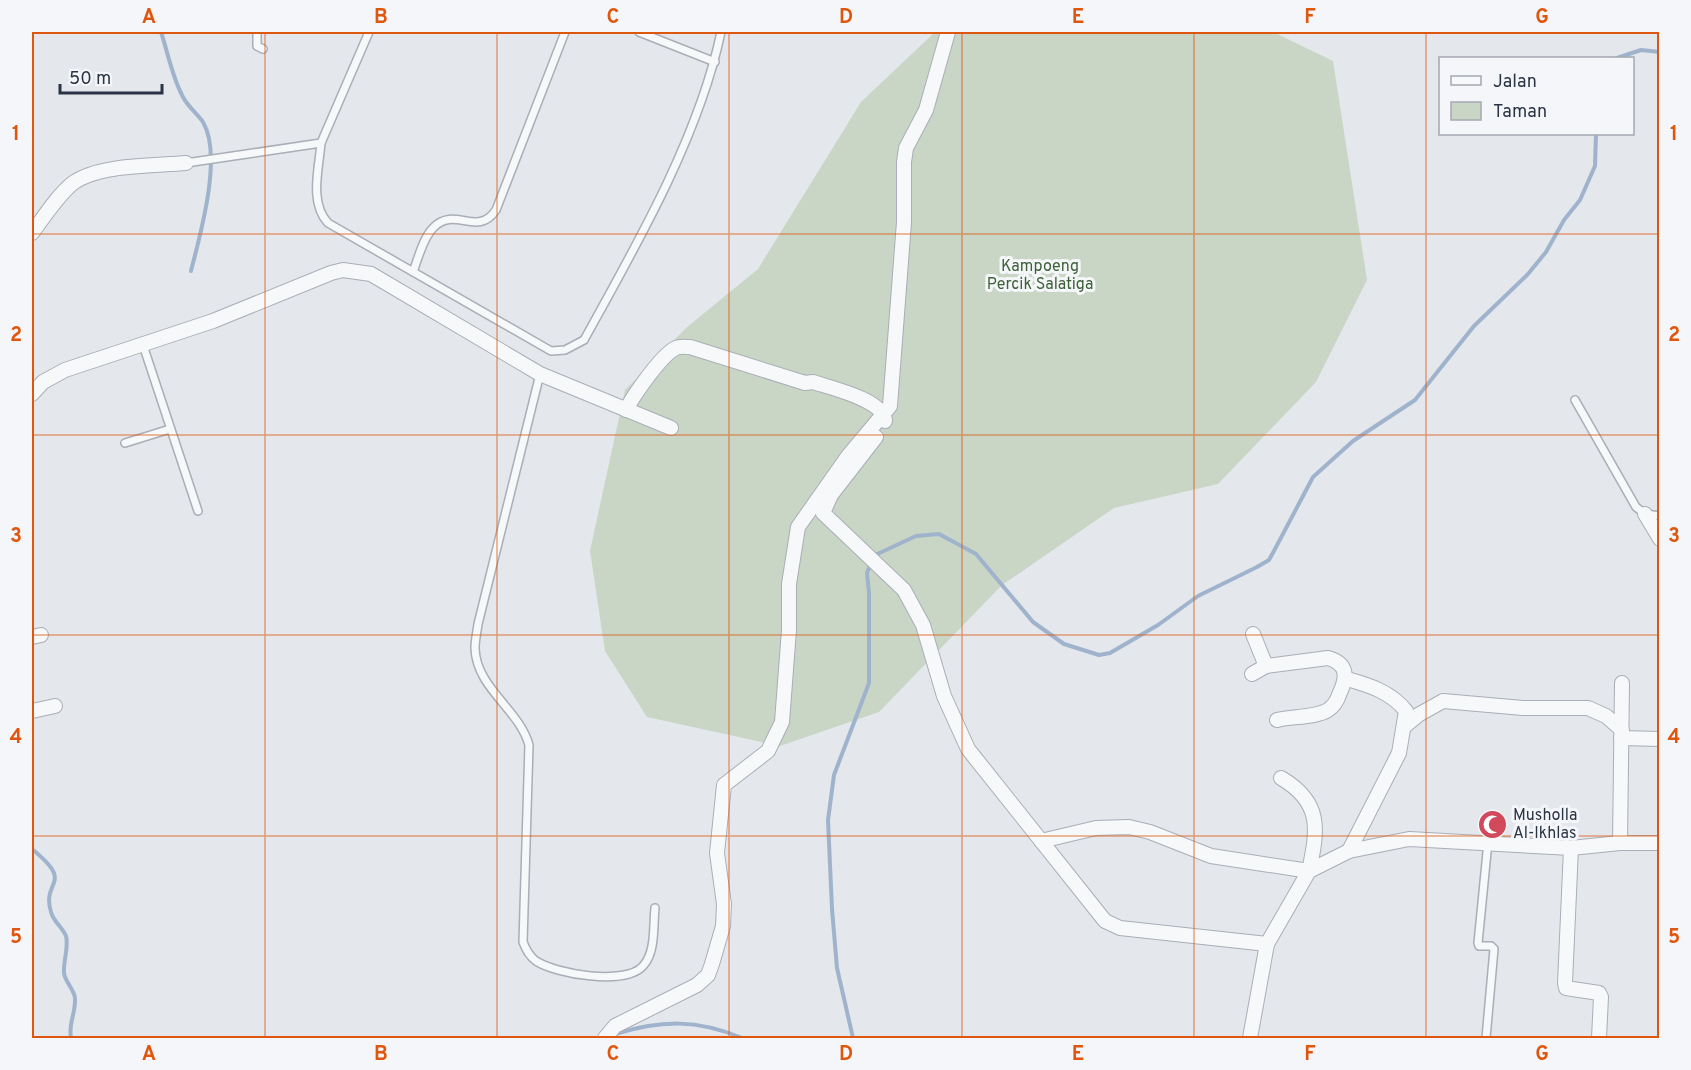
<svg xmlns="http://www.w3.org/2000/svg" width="1691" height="1070" font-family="Overpass,sans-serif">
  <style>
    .green { fill: #c9d6c5 }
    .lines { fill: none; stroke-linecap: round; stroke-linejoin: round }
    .stream { stroke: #9fb4cc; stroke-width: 4 }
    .service-casing { stroke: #a9aeb7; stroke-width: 10 }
    .minor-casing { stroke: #a9aeb7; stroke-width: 16 }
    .service { stroke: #f7f8fa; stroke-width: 7 }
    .minor { stroke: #f7f8fa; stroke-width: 14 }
    .grid { fill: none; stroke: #df570f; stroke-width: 1.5; stroke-opacity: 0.55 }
    .labels { text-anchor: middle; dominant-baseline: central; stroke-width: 6; stroke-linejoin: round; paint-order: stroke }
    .park-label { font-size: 16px; fill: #3f6138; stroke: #f4f6f9 }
    .poi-label { font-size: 16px; fill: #2b3445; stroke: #f4f6f9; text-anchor: start }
    .neatline { fill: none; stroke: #df570f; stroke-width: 2 }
    .grid-label { font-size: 20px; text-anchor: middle; font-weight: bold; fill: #df570f }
  </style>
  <rect width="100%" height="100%" fill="#e4e7ec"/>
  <path class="green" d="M935,32H1273L1333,61L1367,280L1316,382L1218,484L1114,508L1002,585L879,712L780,746L647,717L605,651L590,551L625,390L686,328L758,269L861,102Z"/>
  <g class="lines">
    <g class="stream">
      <path d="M161,32C168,53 172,77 183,97C188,107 197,113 203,122C223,156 200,235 191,271"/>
      <path d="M1617,58L1641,50L1660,52"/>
      <path d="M873,556L916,536L939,534L976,554L1033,622L1064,644L1099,655L1110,653L1158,625L1198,596L1257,567L1269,560L1275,549L1313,477L1353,441L1415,400L1474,326L1528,274L1546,252L1564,220L1580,200L1595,166L1596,134"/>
      <path d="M32,849C76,885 41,879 51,912C53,921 62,927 66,936C69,946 63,962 64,973C65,982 74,989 75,998C76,1013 68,1024 71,1038"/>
      <path d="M615,1034C662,1020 697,1019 742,1038"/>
      <path d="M853,1038L837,968L832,909L828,820L834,775L869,683V593L867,573L871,563"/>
    </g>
    <defs>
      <g id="service">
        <path d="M257,32V46L263,49"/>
        <path d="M639,32L715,62"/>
        <path d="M321,143L369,32"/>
        <path d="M186,163L321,143C319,168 309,203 328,223L551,351L565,350L584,340C636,246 699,137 721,32"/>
        <path d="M413,272C418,259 423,238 433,228C455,205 477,238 496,210L565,32"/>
        <path d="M143,345L198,511"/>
        <path d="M540,374L478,624C477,632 475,640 475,648C476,688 519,709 529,745L523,942C526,950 529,956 536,961C556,974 625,986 643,966C656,952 653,926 655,908"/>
        <path d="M1575,400L1636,507L1645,514L1660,516"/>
        <path d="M125,443L170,429"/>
        <path d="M1486,1038L1494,949L1491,946H1479L1478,943L1488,842"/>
      </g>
      <g id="minor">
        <path d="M32,233C44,217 57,196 73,183C99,164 155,166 186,163"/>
        <path d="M32,394L43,382L65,370L213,321L331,273L343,270L371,274L540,374L671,428"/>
        <path d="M626,410C633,396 662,354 676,348C680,346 686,347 690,347L805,383L813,382C831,388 884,400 885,421"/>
        <path d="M876,437L831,495L823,513L904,590L923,625L944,696L968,749L1105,921L1120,928L1267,944"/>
        <path d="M1645,514L1660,539"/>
        <path d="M1253,634L1266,666"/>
        <path d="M32,637L41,635"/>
        <path d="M1252,674L1266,666L1328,658C1349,664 1347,678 1339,695C1337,701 1334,706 1328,710C1315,718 1292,716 1277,720"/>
        <path d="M1347,679C1369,685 1391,692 1406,711L1399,753L1349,851"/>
        <path d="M32,711L55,706"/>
        <path d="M1406,725L1418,715L1443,701L1523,708H1588L1606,716L1622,730"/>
        <path d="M1621,738L1660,739"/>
        <path d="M1041,841L1096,828L1129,827L1150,832L1211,856L1309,871C1318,829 1322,802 1281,778"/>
        <path d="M1620,843L1622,683"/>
        <path d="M1571,848L1565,983L1566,988L1599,993L1601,997L1599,1038"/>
        <path d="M605,1038L615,1026L697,985L708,975L712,964L723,926L724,904L717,853L724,785L768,751L782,722L789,630V584L798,527L848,456L890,406L904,222V162L906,148L926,110L948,32"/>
        <path d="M1250,1038L1267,944L1309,871L1349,851L1409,839L1571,848L1620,843H1660"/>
      </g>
    </defs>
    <use href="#service" class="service-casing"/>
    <use href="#minor" class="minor-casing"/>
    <use href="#service" class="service"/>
    <use href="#minor" class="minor"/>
  </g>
  <path class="grid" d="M265,32V1038M497,32V1038M729,32V1038M962,32V1038M1194,32V1038M1426,32V1038M32,234H1660M32,435H1660M32,635H1660M32,836H1660"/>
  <defs>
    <symbol id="mosque-disc" viewBox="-11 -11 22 22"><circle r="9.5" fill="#d1495b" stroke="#f4f6f9"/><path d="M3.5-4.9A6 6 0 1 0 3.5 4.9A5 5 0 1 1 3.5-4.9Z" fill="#fff"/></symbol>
  </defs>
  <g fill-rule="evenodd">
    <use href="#mosque-disc" x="1476" y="808" width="33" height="33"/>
  </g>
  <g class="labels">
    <g class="park-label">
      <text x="1040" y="267">Kampoeng<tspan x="1040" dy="18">Percik Salatiga</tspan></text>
    </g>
    <g class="poi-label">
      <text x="1513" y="816">Musholla<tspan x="1513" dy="18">Al-Ikhlas</tspan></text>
    </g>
  </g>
  <rect width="1691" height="1070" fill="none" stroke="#f4f6f9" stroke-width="66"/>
  <rect x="1439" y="57" width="195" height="78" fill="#f4f6f9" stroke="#a4a8b1" stroke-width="1.5"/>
  <rect x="1451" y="76" width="30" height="9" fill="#f7f8fa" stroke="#a4a8b1" stroke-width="1.5"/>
  <text x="1493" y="87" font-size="18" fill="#2b3445">Jalan</text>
  <rect x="1451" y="102" width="30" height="18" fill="#c9d6c5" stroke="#a4a8b1" stroke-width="1.5"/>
  <text x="1493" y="117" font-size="18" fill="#2b3445">Taman</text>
  <path d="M60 84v9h102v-9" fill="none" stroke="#2b3445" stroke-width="3"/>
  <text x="69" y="84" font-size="18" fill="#2b3445" stroke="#f4f6f9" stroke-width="4.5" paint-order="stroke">50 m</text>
  <rect x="33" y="33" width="1625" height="1004" class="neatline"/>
  <g class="grid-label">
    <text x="149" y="23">A</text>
    <text x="381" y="23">B</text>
    <text x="613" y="23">C</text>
    <text x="846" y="23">D</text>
    <text x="1078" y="23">E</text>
    <text x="1310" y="23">F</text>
    <text x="1542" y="23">G</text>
    <text x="16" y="140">1</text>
    <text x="1674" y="140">1</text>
    <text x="16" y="341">2</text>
    <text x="1674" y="341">2</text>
    <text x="16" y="542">3</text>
    <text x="1674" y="542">3</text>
    <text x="16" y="743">4</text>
    <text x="1674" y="743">4</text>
    <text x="16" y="943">5</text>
    <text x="1674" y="943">5</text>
    <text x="149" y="1060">A</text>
    <text x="381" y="1060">B</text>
    <text x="613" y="1060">C</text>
    <text x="846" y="1060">D</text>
    <text x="1078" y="1060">E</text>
    <text x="1310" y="1060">F</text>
    <text x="1542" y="1060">G</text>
  </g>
</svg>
